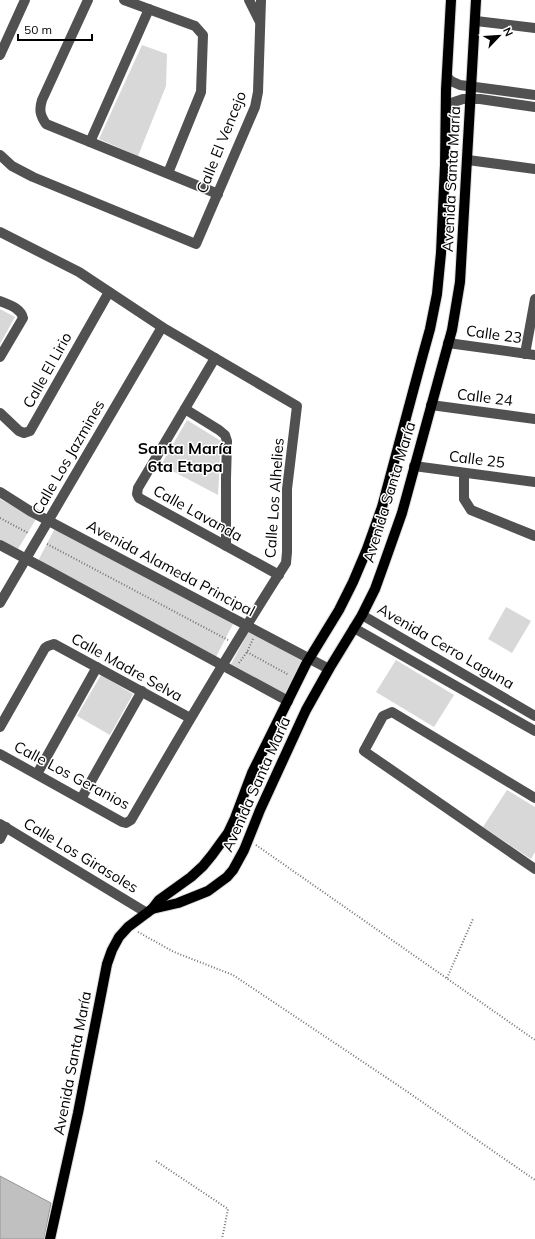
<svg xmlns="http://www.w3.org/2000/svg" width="535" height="1239" font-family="Mulish,sans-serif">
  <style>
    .green { fill: #d8d8d8 }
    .building { fill: #c0c0c0; stroke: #959595 }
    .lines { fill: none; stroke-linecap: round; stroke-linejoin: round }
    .major-casing { stroke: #dbdbdb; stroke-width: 12 }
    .path { stroke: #737373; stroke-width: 2; stroke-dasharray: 1 2; stroke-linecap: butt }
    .minor { stroke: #515151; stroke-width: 10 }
    .major { stroke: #000; stroke-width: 10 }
    .labels { text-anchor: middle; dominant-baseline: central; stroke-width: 3; stroke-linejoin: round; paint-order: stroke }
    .street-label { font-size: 15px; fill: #000; stroke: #fff }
    .neighbourhood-label { font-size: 16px; font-weight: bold; fill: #000; stroke: #fff }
  </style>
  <rect width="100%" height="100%" fill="#fff"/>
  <g class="green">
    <path d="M142,45L167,54L166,86L138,156L99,139Z"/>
    <path d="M0,309L15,317L0,344Z"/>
    <path d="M187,420L221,441L218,495L161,465Z"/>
    <path d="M0,499L36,519L18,549L0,540Z"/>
    <path d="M55,528L233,624L216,657L38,561Z"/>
    <path d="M506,607L531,621L512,653L488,639Z"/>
    <path d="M249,631L304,662L285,695L231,664Z"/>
    <path d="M396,660L454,695L434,727L376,692Z"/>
    <path d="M101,675L133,694L110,735L77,716Z"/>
    <path d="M507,790L535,807V852L531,859L483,827Z"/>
  </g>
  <path class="building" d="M0,1176L51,1203L44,1239H0Z"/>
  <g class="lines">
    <defs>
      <g id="major">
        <path d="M152,909L178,903L208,891L227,877L233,870L244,850L260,810L306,710L329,669L362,615L375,589L384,564L402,513L452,330L460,282L476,0"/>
        <path d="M50,1239L78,1113L107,964L112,950L119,937L128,927L152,909L159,900L191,877L203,866L212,855L228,833L235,818L252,773L306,664L339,610L353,582L367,549L382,507L422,358L430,329L437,294L441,253L445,165L446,90L451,0"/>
      </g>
    </defs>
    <use href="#major" class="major-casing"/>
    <g class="path">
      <path d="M0,518L28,533"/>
      <path d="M47,544L228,640"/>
      <path d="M247,652L289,675"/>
      <path d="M239,663L247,652L253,639"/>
      <path d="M256,845L535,1040"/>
      <path d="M138,932L174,952L233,975L399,1086L535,1180"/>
      <path d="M447,978L473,919"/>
      <path d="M156,1161L228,1209L222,1239"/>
    </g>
    <g class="minor">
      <path d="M88,0L42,100C39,110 40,115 46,124L218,194"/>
      <path d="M124,0L195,26L203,35L201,92L168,173"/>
      <path d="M249,0L259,20"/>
      <path d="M476,21L535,28"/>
      <path d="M0,55L25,0"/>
      <path d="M448,78L451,81L460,85L535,95"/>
      <path d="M446,107L454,102L463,99H480L535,107"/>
      <path d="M90,142L149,9"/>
      <path d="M0,155L12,166L33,177L196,244L255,107L258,92L261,0"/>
      <path d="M468,160L535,169"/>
      <path d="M0,232L79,272L162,327L297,406L287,489V552L286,563C232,647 181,734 131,820L126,823L122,822L0,754"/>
      <path d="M0,301C9,305 21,308 23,318L0,357"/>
      <path d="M448,343L535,355"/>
      <path d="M525,354L535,299"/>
      <path d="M215,358L138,488L137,494L139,498L279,575"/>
      <path d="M431,405L535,419"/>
      <path d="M185,409L219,430L225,435L227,441L226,478V546"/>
      <path d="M0,413L19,431L24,433L30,431L109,292"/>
      <path d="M414,466L535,482"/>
      <path d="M464,473V499L471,510L535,536"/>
      <path d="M0,492L30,511L329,669"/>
      <path d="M0,545L49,571L288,701"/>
      <path d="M0,603L162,327"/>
      <path d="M362,615L535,716"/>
      <path d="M354,628L535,731"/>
      <path d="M0,727L45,648L48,646L54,644L190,718"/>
      <path d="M37,774L97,667"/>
      <path d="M535,798L392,712L383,716L364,751L535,869"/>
      <path d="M81,799L142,691"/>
      <path d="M0,824L147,913"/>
      <path d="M0,839L6,827"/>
    </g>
    <use href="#major" class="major"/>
  </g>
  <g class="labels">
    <g class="street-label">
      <text transform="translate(221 142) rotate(-68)">Calle El Vencejo</text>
      <text transform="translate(451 179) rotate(-87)">Avenida Santa María</text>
      <text transform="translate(494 334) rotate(8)">Calle 23</text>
      <text transform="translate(47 370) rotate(-61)">Calle El Lirio</text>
      <text transform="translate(485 397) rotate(7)">Calle 24</text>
      <text transform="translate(68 457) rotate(-60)">Calle Los Jazmines</text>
      <text transform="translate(477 459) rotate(7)">Calle 25</text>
      <text transform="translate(389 492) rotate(-73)">Avenida Santa María</text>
      <text transform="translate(274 498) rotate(-86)">Calle Los Alhelies</text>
      <text transform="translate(198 513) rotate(29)">Calle Lavanda</text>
      <text transform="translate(171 568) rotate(28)">Avenida Alameda Principal</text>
      <text transform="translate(446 646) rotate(30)">Avenida Cerro Laguna</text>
      <text transform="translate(127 667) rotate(29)">Calle Madre Selva</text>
      <text transform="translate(72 775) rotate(28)">Calle Los Geranios</text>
      <text transform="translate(256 784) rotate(-66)">Avenida Santa María</text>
      <text transform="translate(81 855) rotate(31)">Calle Los Girasoles</text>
      <text transform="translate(72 1063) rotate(-79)">Avenida Santa María</text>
    </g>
    <g class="neighbourhood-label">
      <text x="185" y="448">Santa María<tspan x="185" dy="18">6ta Etapa</tspan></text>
    </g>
  </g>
  <g transform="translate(499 36) rotate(65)" stroke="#ffffff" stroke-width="3" paint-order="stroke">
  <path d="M0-3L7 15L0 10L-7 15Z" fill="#000000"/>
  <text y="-6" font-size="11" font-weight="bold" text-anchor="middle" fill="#000000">N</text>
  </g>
  <path d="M18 34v6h74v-6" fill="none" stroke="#000000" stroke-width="2"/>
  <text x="24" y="34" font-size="12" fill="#000000" stroke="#ffffff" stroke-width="3" paint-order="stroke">50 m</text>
</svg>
